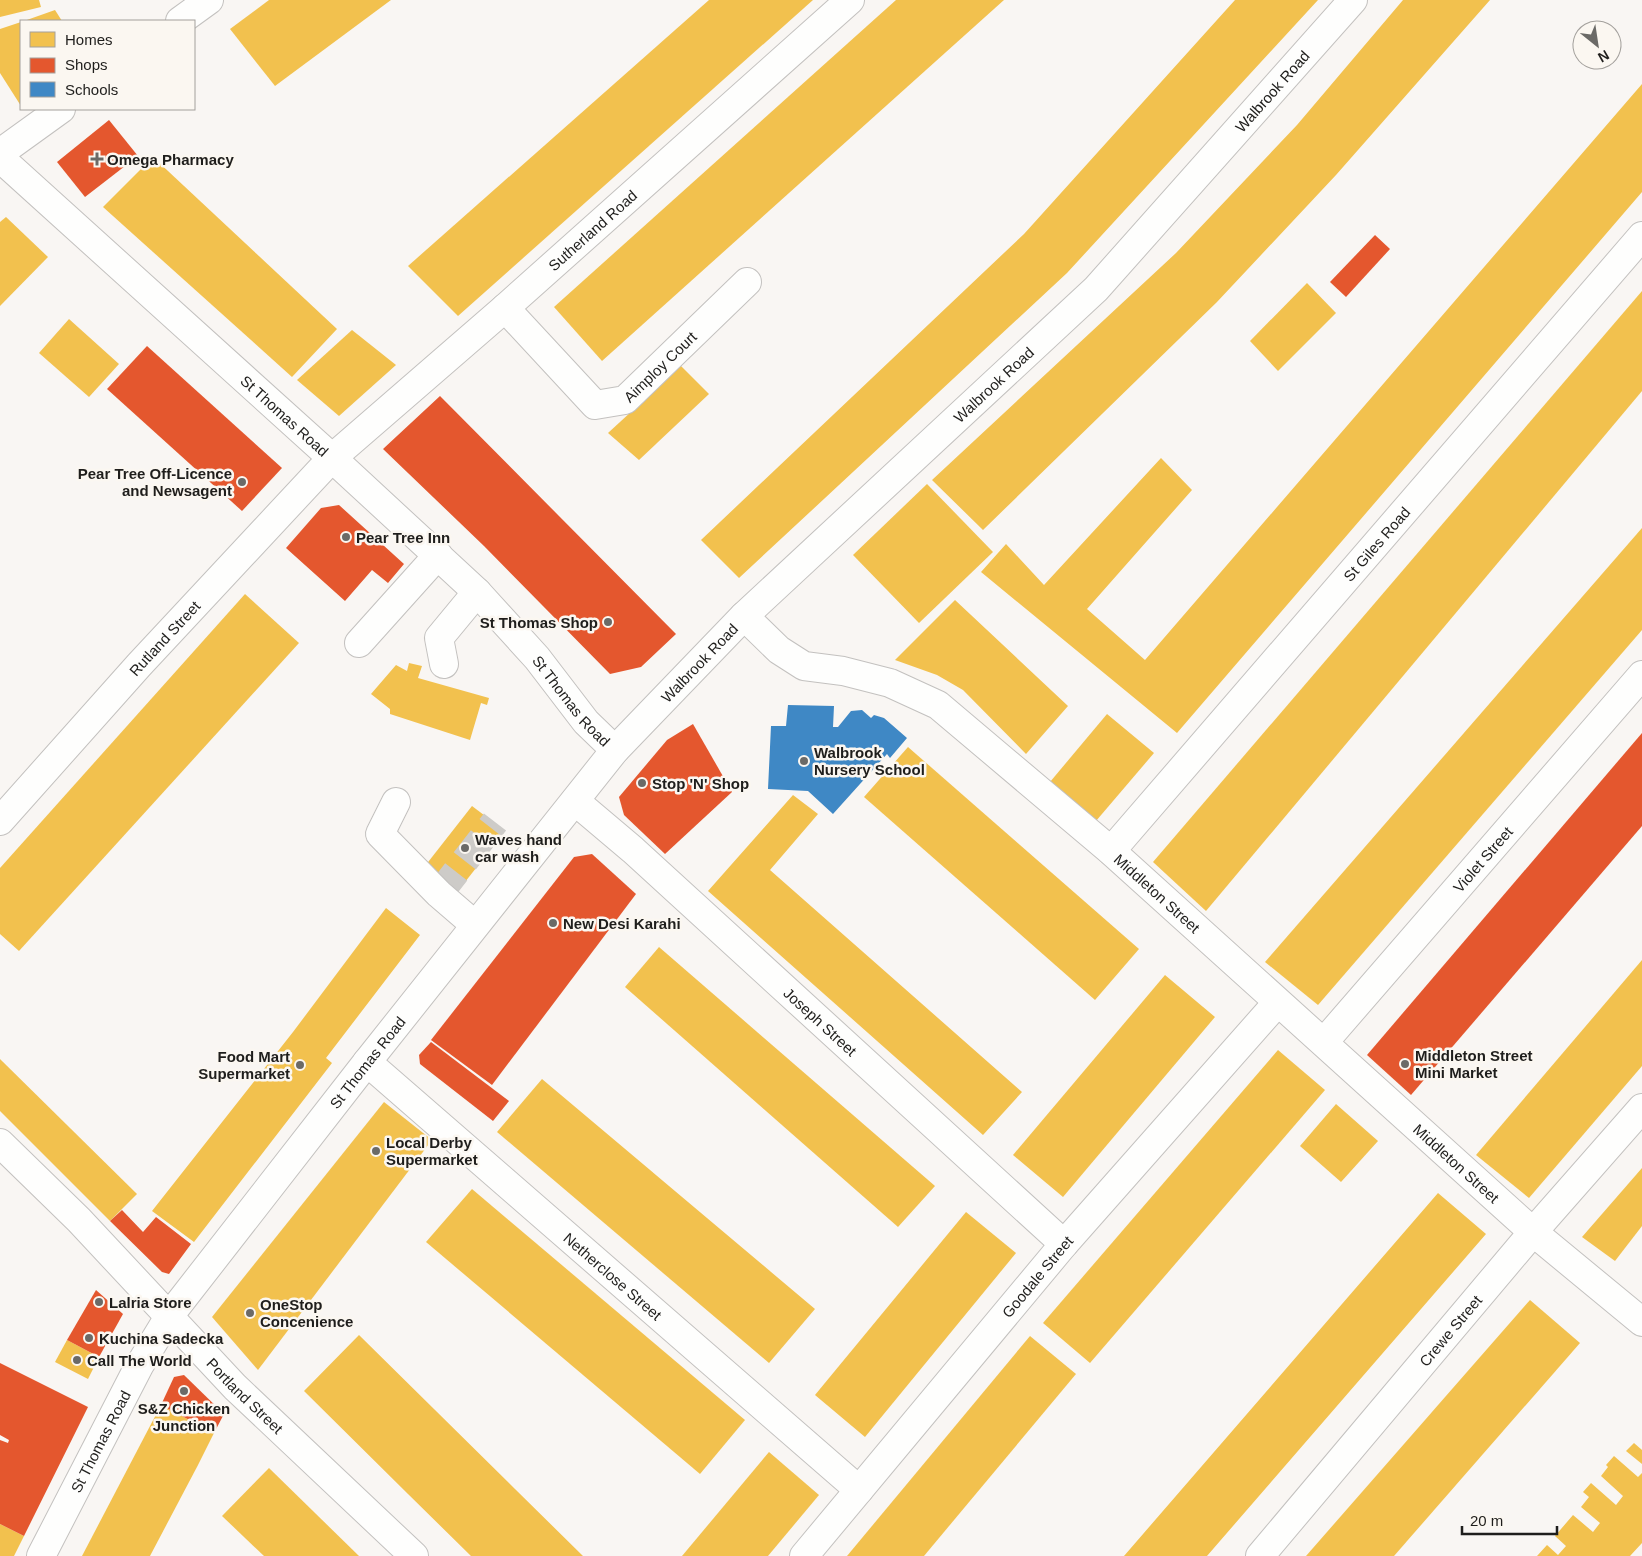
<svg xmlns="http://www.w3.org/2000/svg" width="1642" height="1556" font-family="Helvetica,sans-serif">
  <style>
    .homes { fill: #f2c14e }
    .shops { fill: #e4572e }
    .schools { fill: #3f88c5 }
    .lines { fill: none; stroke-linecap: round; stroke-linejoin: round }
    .minor-tunnel { stroke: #cdcbc8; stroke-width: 28; stroke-dasharray: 28 14; stroke-linecap: butt }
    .minor-casing { stroke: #c3c1bf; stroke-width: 30 }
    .minor { stroke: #fefefd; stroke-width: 28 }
    .poi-dot { fill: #6b6a67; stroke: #fbf7f1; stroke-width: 2 }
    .labels { text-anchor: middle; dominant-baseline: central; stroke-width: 5; stroke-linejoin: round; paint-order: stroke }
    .street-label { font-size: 15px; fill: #1f1e1c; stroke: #fbf7f1 }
    .poi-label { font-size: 15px; font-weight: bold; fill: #1f1e1c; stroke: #fbf7f1; text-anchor: start }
  </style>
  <rect width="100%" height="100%" fill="#f9f6f3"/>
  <g class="homes">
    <path d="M0,0H39L41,7L0,17Z"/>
    <path d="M269,0H391L275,86L230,29Z"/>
    <path d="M709,0H813L458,316L408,266Z"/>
    <path d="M896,0H1004L602,361L554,307Z"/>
    <path d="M1235,0H1318L1067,273L739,578L701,540L1024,234Z"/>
    <path d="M1403,0H1490L1336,175L1217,302L983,530L932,480L1176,253L1297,125Z"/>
    <path d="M55,10L62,21H24Z"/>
    <path d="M21,22V106L0,73V29Z"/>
    <path d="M1642,84V192L1177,733L981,572L1006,544L1044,585L1161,458L1192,490L1087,609L1145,660Z"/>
    <path d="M153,157L337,329L292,377L103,207Z"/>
    <path d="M6,217L48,257L0,306V222Z"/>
    <path d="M1307,283L1336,313L1278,371L1250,341Z"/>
    <path d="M1642,291V391L1206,911L1153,862Z"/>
    <path d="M69,319L119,364L89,397L39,353Z"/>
    <path d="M352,330L396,365L339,416L297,380Z"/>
    <path d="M681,366L709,394L639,460L608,433Z"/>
    <path d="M927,484L993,552L919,623L853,555Z"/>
    <path d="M1642,528V630L1318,1005L1265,962Z"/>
    <path d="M245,594L299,643L19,951L0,934V868Z"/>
    <path d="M955,600L1068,706L1026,754L963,690L937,675L895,660Z"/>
    <path d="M409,663L422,666L418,678L489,698L487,705L481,703L470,740L390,714V709L371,694L396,665L407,671Z"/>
    <path d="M1107,714L1154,753L1096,821L1050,782Z"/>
    <path d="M908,747L1139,949L1095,1000L864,797Z"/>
    <path d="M793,795L818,814L770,870L1022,1092L983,1135L708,891Z"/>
    <path d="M472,806L505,831L458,891L425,866Z"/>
    <path d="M386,908L420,935L326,1058L332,1063L194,1242L152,1211L293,1032Z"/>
    <path d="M659,947L935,1186L898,1227L625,987Z"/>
    <path d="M1642,960V1066L1529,1198L1476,1155Z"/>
    <path d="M1165,975L1215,1017L1063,1197L1013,1155Z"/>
    <path d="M1278,1050L1325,1090L1090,1363L1043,1323Z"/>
    <path d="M0,1059L137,1194L110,1221L0,1111Z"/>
    <path d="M542,1079L815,1309L769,1363L497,1132Z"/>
    <path d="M384,1102L432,1140L258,1370L212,1317Z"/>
    <path d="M1336,1104L1378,1141L1341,1182L1300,1146Z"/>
    <path d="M1642,1168V1226L1615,1261L1582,1237Z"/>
    <path d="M472,1189L745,1420L700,1474L426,1242Z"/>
    <path d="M1438,1193L1486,1234L1421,1309L1207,1556H1124Z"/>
    <path d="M966,1212L1016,1253L865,1437L815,1395Z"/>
    <path d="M1530,1300L1580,1343L1394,1556H1306Z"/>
    <path d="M359,1335L515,1489L583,1556H471L408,1494L304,1391Z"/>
    <path d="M1030,1336L1076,1374L924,1556H847Z"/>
    <path d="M67,1340L99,1357L88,1379L55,1362Z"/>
    <path d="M161,1405L214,1433L198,1465L150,1556H82Z"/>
    <path d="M1634,1443L1642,1450V1464L1626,1451Z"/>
    <path d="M769,1452L819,1495L768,1556H682Z"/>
    <path d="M1614,1456L1638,1477L1642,1473V1543L1630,1556H1537L1547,1545L1558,1555L1566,1546L1555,1536L1573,1515L1593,1532L1600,1523L1581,1507L1589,1497L1583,1492L1591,1483L1616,1505L1623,1496L1601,1476L1608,1467L1606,1465Z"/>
    <path d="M269,1468L359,1556H264L222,1516Z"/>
    <path d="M0,1524L24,1536L14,1556H0Z"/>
  </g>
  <g class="shops">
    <path d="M109,120L138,156L85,197L57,162Z"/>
    <path d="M1375,235L1390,249L1346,297L1330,282Z"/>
    <path d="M147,346L282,468L242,511L107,389Z"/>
    <path d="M440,396L676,634L641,667L610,674L484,546L383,449Z"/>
    <path d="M339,505L404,564L388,583L372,570L345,601L286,548L321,508Z"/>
    <path d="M693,724L732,792L665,854L624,815L619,797L667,740Z"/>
    <path d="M1642,733V826L1411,1095L1367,1055Z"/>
    <path d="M592,854L636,894L492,1085L431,1040L574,857Z"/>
    <path d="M431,1042L509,1101L493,1121L420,1064L419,1055Z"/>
    <path d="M122,1210L143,1232L156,1217L191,1244L169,1274L162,1272L110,1221Z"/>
    <path d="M96,1290L123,1314L99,1357L67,1340Z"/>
    <path d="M0,1363L88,1407L24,1536L0,1524V1440L8,1443L9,1440L0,1435Z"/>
    <path d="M184,1375L224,1414L214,1433L161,1405L174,1377Z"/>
  </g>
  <path class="schools" d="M788,705L834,706L833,727H838L851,711L862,710L871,718L874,715L884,718L907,738L890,758L887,754L833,814L808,791L768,789L771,726H786Z"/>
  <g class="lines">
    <path class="minor-tunnel" d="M439,894L495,822"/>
    <defs>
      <g id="minor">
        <path d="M180,21L209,0"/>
        <path d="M0,153L61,109"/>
        <path id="s1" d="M0,158L332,458L477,592L537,658L586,722L615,750"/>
        <path id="s2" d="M505,308L595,405L625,400L747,282"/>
        <path id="s3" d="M744,616L779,650L804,666L843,671L890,683L938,705L1111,851L1533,1232L1642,1322"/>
        <path d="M359,643L438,555"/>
        <path d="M444,664L439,638L477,592"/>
        <path id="s4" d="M575,801L633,850L1064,1244"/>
        <path d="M396,802L380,834L439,894L475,925"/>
        <path id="s5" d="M0,821L139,665L332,458L505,308L850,0"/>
        <path id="s6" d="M1111,851L1642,236"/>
        <path id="s7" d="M1324,1042L1642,675"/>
        <path id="s8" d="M367,1062L859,1490"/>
        <path id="s9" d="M0,1143L79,1220L235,1387L414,1556"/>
        <path id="s10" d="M41,1556L139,1366L170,1315L367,1062L615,750L744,616L1096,289L1353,0"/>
        <path id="s11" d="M804,1556L1064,1244L1277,1003"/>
        <path id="s12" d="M1260,1556L1533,1232L1642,1108"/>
      </g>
    </defs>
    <use href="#minor" class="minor-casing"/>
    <use href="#minor" class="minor"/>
  </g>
  <g class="poi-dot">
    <path d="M94.5 151.5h5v5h5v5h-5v5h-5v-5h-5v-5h5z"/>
    <circle cx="242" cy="482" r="5"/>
    <circle cx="346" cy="537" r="5"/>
    <circle cx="608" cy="622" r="5"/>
    <circle cx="804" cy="761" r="5"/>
    <circle cx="642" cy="783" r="5"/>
    <circle cx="465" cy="848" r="5"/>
    <circle cx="553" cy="923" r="5"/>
    <circle cx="1405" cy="1064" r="5"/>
    <circle cx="300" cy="1065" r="5"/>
    <circle cx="376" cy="1151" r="5"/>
    <circle cx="99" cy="1302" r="5"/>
    <circle cx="250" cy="1313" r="5"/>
    <circle cx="89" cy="1338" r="5"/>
    <circle cx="77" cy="1360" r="5"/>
    <circle cx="184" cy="1391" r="5"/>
  </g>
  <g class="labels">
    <g class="street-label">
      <text stroke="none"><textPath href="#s10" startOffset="1924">Walbrook Road</textPath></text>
      <text stroke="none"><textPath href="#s5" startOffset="838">Sutherland Road</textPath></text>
      <text stroke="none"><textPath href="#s2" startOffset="211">Aimploy Court</textPath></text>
      <text stroke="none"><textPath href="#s10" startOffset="1519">Walbrook Road</textPath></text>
      <text stroke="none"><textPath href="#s1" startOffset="384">St Thomas Road</textPath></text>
      <text stroke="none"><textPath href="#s6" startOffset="406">St Giles Road</textPath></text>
      <text stroke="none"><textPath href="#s5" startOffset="246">Rutland Street</textPath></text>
      <text stroke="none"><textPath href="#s10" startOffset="1114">Walbrook Road</textPath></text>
      <text stroke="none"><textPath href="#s1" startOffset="789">St Thomas Road</textPath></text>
      <text stroke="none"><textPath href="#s7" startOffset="242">Violet Street</textPath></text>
      <text stroke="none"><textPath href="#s3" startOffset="508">Middleton Street</textPath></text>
      <text stroke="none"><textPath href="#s4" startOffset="330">Joseph Street</textPath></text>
      <text stroke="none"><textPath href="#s10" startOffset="594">St Thomas Road</textPath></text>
      <text stroke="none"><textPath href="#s3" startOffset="911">Middleton Street</textPath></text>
      <text stroke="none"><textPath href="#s8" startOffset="326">Netherclose Street</textPath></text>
      <text stroke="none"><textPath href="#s11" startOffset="364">Goodale Street</textPath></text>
      <text stroke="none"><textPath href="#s12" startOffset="295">Crewe Street</textPath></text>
      <text stroke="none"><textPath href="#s9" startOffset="352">Portland Street</textPath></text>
      <text stroke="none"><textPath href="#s10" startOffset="129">St Thomas Road</textPath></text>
    </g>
    <g class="poi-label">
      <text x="107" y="159">Omega Pharmacy</text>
      <text x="232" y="473" text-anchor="end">Pear Tree Off-Licence<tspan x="232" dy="17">and Newsagent</tspan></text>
      <text x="356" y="537">Pear Tree Inn</text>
      <text x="598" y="622" text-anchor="end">St Thomas Shop</text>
      <text x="814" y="752">Walbrook<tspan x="814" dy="17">Nursery School</tspan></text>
      <text x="652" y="783">Stop 'N' Shop</text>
      <text x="475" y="839">Waves hand<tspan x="475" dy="17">car wash</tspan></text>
      <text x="563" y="923">New Desi Karahi</text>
      <text x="1415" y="1055">Middleton Street<tspan x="1415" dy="17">Mini Market</tspan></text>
      <text x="290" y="1056" text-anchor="end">Food Mart<tspan x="290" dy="17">Supermarket</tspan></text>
      <text x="386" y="1142">Local Derby<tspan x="386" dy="17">Supermarket</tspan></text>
      <text x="109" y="1302">Lalria Store</text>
      <text x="260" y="1304">OneStop<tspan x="260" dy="17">Concenience</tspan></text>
      <text x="99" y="1338">Kuchina Sadecka</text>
      <text x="87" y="1360">Call The World</text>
      <text x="184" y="1408" text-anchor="middle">S&amp;Z Chicken<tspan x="184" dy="17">Junction</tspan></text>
    </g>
  </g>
  <rect x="20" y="20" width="175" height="90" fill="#fbf7f1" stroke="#a3a09c"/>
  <rect x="30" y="32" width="25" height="15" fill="#f2c14e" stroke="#a3a09c"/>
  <text x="65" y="45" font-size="15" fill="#1f1e1c">Homes</text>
  <rect x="30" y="58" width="25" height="15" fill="#e4572e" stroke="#a3a09c"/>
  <text x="65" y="70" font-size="15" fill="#1f1e1c">Shops</text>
  <rect x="30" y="82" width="25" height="15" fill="#3f88c5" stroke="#a3a09c"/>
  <text x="65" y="95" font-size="15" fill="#1f1e1c">Schools</text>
  <g transform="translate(1597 45) rotate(150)"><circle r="24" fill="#fbf7f1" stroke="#a3a09c"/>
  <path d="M0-4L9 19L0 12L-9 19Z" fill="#6b6a67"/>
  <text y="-8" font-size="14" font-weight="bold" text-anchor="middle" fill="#1f1e1c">N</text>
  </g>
  <path d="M1462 1526v8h95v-8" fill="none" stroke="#1f1e1c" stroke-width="2.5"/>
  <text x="1470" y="1526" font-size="15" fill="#1f1e1c" stroke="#fbf7f1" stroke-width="4" paint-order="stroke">20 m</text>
</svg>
